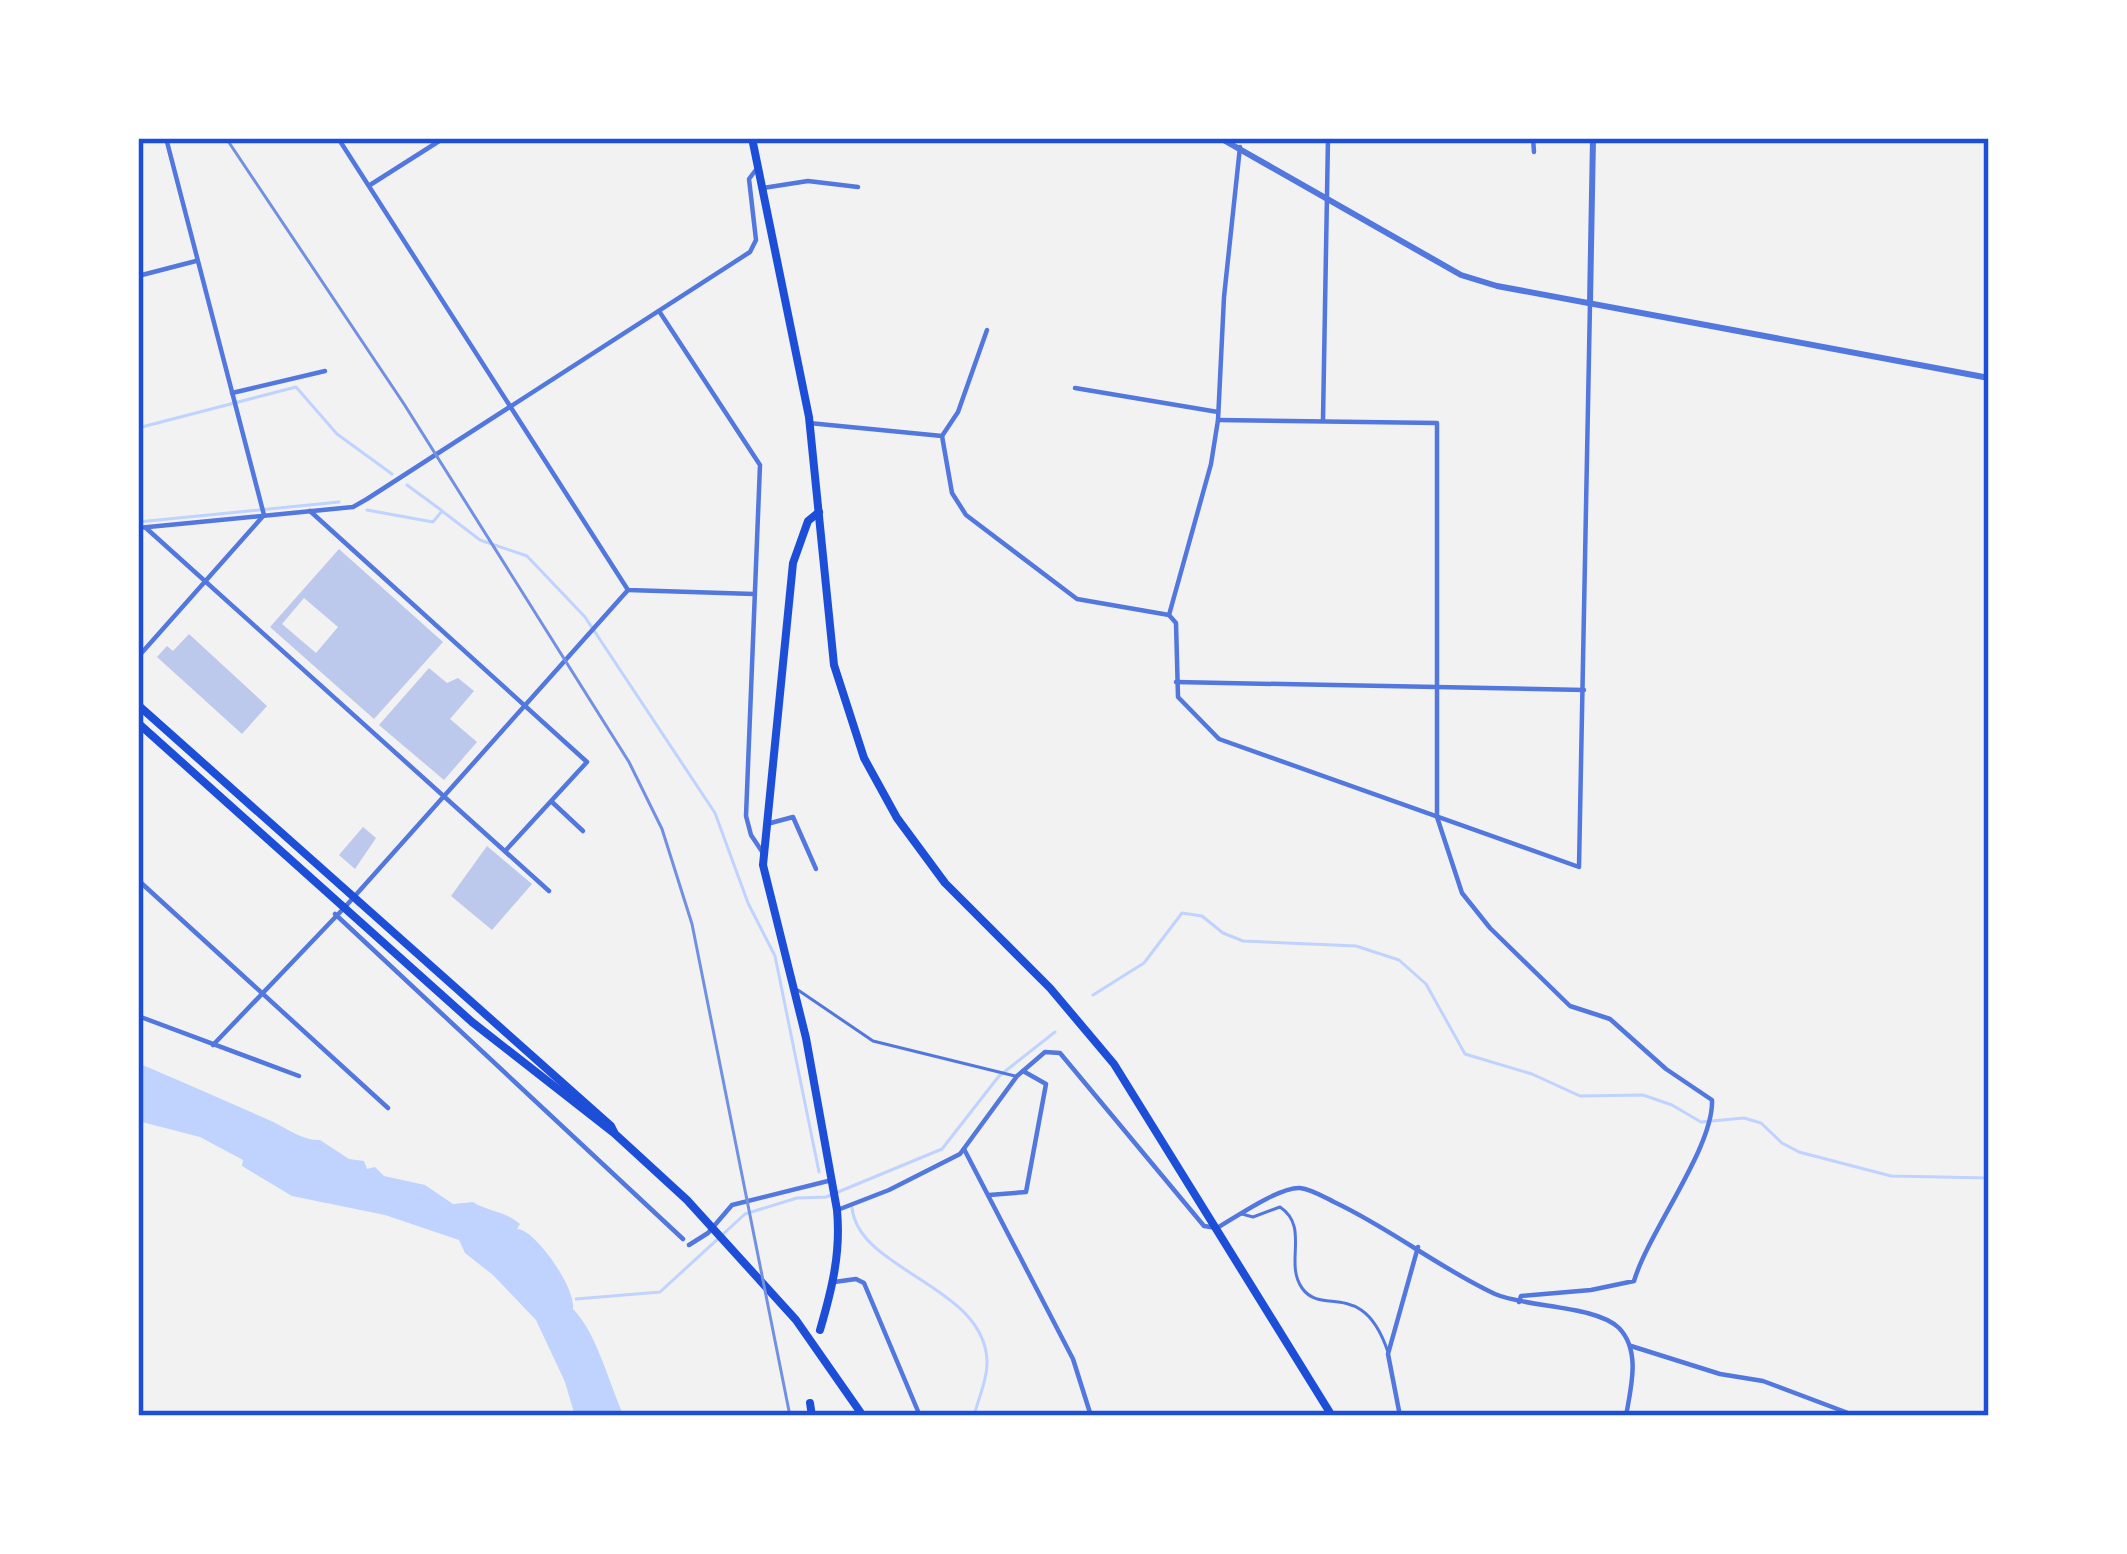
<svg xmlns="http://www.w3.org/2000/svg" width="2127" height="1554" font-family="'Asap Condensed',sans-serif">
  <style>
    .water { fill: #bfd3fe }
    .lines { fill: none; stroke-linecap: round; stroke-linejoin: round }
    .stream { stroke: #bfd3fe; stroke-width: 3 }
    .building { fill: #bdc9ec; fill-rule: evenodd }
    .service { stroke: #5277de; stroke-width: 3 }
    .minor { stroke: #5277de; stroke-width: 4.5 }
    .tertiary { stroke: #5277de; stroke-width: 6 }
    .secondary { stroke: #1d4ed8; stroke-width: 8 }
    .trunk { stroke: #1d4ed8; stroke-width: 8 }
    .rail { stroke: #7290e2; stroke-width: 3 }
    .neatline { fill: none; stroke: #1d4ed8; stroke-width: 4.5 }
  </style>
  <rect width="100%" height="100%" fill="#f2f2f2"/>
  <path class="water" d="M138,1063C181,1081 225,1101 269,1120C285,1127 302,1141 320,1140L349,1159L364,1161L367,1169L375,1167L384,1176L425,1185L453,1204L473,1202C489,1212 505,1211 520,1224L517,1229C535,1229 576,1288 573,1309C597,1333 609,1384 624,1416H575L565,1382L536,1320L493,1275L465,1253L459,1240L385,1215L292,1196L242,1166L243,1160L200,1137L138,1121Z"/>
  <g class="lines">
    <g class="stream">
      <path d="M138,428L296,387L337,434L392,474"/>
      <path d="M407,485L441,510"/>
      <path d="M367,510L433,522L442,511L480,540L527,556L585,617L715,813L748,903L775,956L819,1172"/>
      <path d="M138,522L339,502"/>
      <path d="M1093,995L1144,963L1182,913L1202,916L1223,933L1243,941L1356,946L1399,960L1426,984L1465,1054L1532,1074L1580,1096L1643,1095L1672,1105L1701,1122L1744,1118L1761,1123L1782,1143L1799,1152L1891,1176L1989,1178"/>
      <path d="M852,1208C859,1271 983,1285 987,1360C988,1378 978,1399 974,1416"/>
      <path d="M576,1299L660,1292L745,1214L797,1198L826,1197L942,1149L999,1076L1055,1032"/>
    </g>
  </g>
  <g class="building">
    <path d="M339,549L443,642L374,719L270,627ZM304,598L338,627L316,653L282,624Z"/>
    <path d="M189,634L267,706L242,734L157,657L167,646L173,651Z"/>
    <path d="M429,668L447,683L458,678L474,691L450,719L477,742L444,780L379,725Z"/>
    <path d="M363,827L376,838L355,869L339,855Z"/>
    <path d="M487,846L532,884L492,930L451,896Z"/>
  </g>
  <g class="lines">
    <g class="service">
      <path d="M798,990L873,1041L1015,1076"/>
      <path d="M1242,1214L1253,1217L1280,1207C1310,1227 1284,1263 1302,1288C1322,1317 1363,1277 1388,1352"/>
    </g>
    <g class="minor">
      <path d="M338,138L628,590L754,594"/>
      <path d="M1533,138L1534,152"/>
      <path d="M1240,147L1224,297L1218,420L1211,464L1169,615L1176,623L1178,697L1219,739L1579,867L1590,303"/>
      <path d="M370,185L444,138"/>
      <path d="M763,188L808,181L858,187"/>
      <path d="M138,276L196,261"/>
      <path d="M659,311L760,465L746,816L751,835L763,853"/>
      <path d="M1075,388L1218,412"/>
      <path d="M232,393L325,371"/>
      <path d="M1218,420L1437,423V817L1462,893L1490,928L1570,1006L1610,1019L1666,1069L1712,1100C1714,1147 1649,1231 1634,1281L1591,1290L1521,1296L1519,1302"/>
      <path d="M1323,420L1328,138"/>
      <path d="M809,423L942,436L952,493L966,515L1077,599L1169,615"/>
      <path d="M942,436L958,412L987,330"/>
      <path d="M310,511L587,762L507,849"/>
      <path d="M138,528L353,507L367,499L750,252L756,240L749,179L755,171"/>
      <path d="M146,528L549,891"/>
      <path d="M138,657L264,515L166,138"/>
      <path d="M1176,682L1584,690"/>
      <path d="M552,802L583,831"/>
      <path d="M767,824L793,817L816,869"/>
      <path d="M138,880L388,1108"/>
      <path d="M335,914L683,1239"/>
      <path d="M138,1016L299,1076"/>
      <path d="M213,1045L345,907L628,590"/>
      <path d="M964,1149L1073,1359L1091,1416"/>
      <path d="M989,1195L1026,1192L1046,1084L1023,1071"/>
      <path d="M840,1209L889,1190L960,1154L1017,1076L1045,1052L1060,1053L1204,1226L1217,1228C1236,1217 1279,1187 1300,1188C1311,1189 1324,1197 1334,1202C1390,1228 1439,1268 1495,1294C1528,1308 1595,1305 1619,1328C1641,1351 1631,1387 1626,1416"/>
      <path d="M689,1245L708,1233L732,1205L832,1180"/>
      <path d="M834,1282L856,1279L864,1283L920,1416"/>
      <path d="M1631,1346L1720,1374L1763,1381L1856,1416"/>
      <path d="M1400,1416L1388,1354L1418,1247"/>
    </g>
    <g class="tertiary">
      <path d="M1220,138L1461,275L1497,286L1989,378"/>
      <path d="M1590,303L1593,138"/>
    </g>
    <g class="secondary">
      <path d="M819,512L808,521L793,563L763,865L806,1038L837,1210C841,1253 832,1289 820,1330"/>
      <path d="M810,1403L812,1416"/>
    </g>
    <g class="trunk">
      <path d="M752,138L809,417L834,665L864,758L897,818L945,883L1050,988L1114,1064L1332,1416"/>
      <path d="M138,705L611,1126L614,1132"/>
      <path d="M138,723L472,1022L614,1133L687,1200L796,1320L863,1416"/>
    </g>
    <path class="rail" d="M226,138L404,404L629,762L662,829L692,924L790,1416"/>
  </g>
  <rect width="2127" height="1554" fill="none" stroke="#ffffff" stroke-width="282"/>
  <rect x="141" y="141" width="1845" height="1272" class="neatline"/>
</svg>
